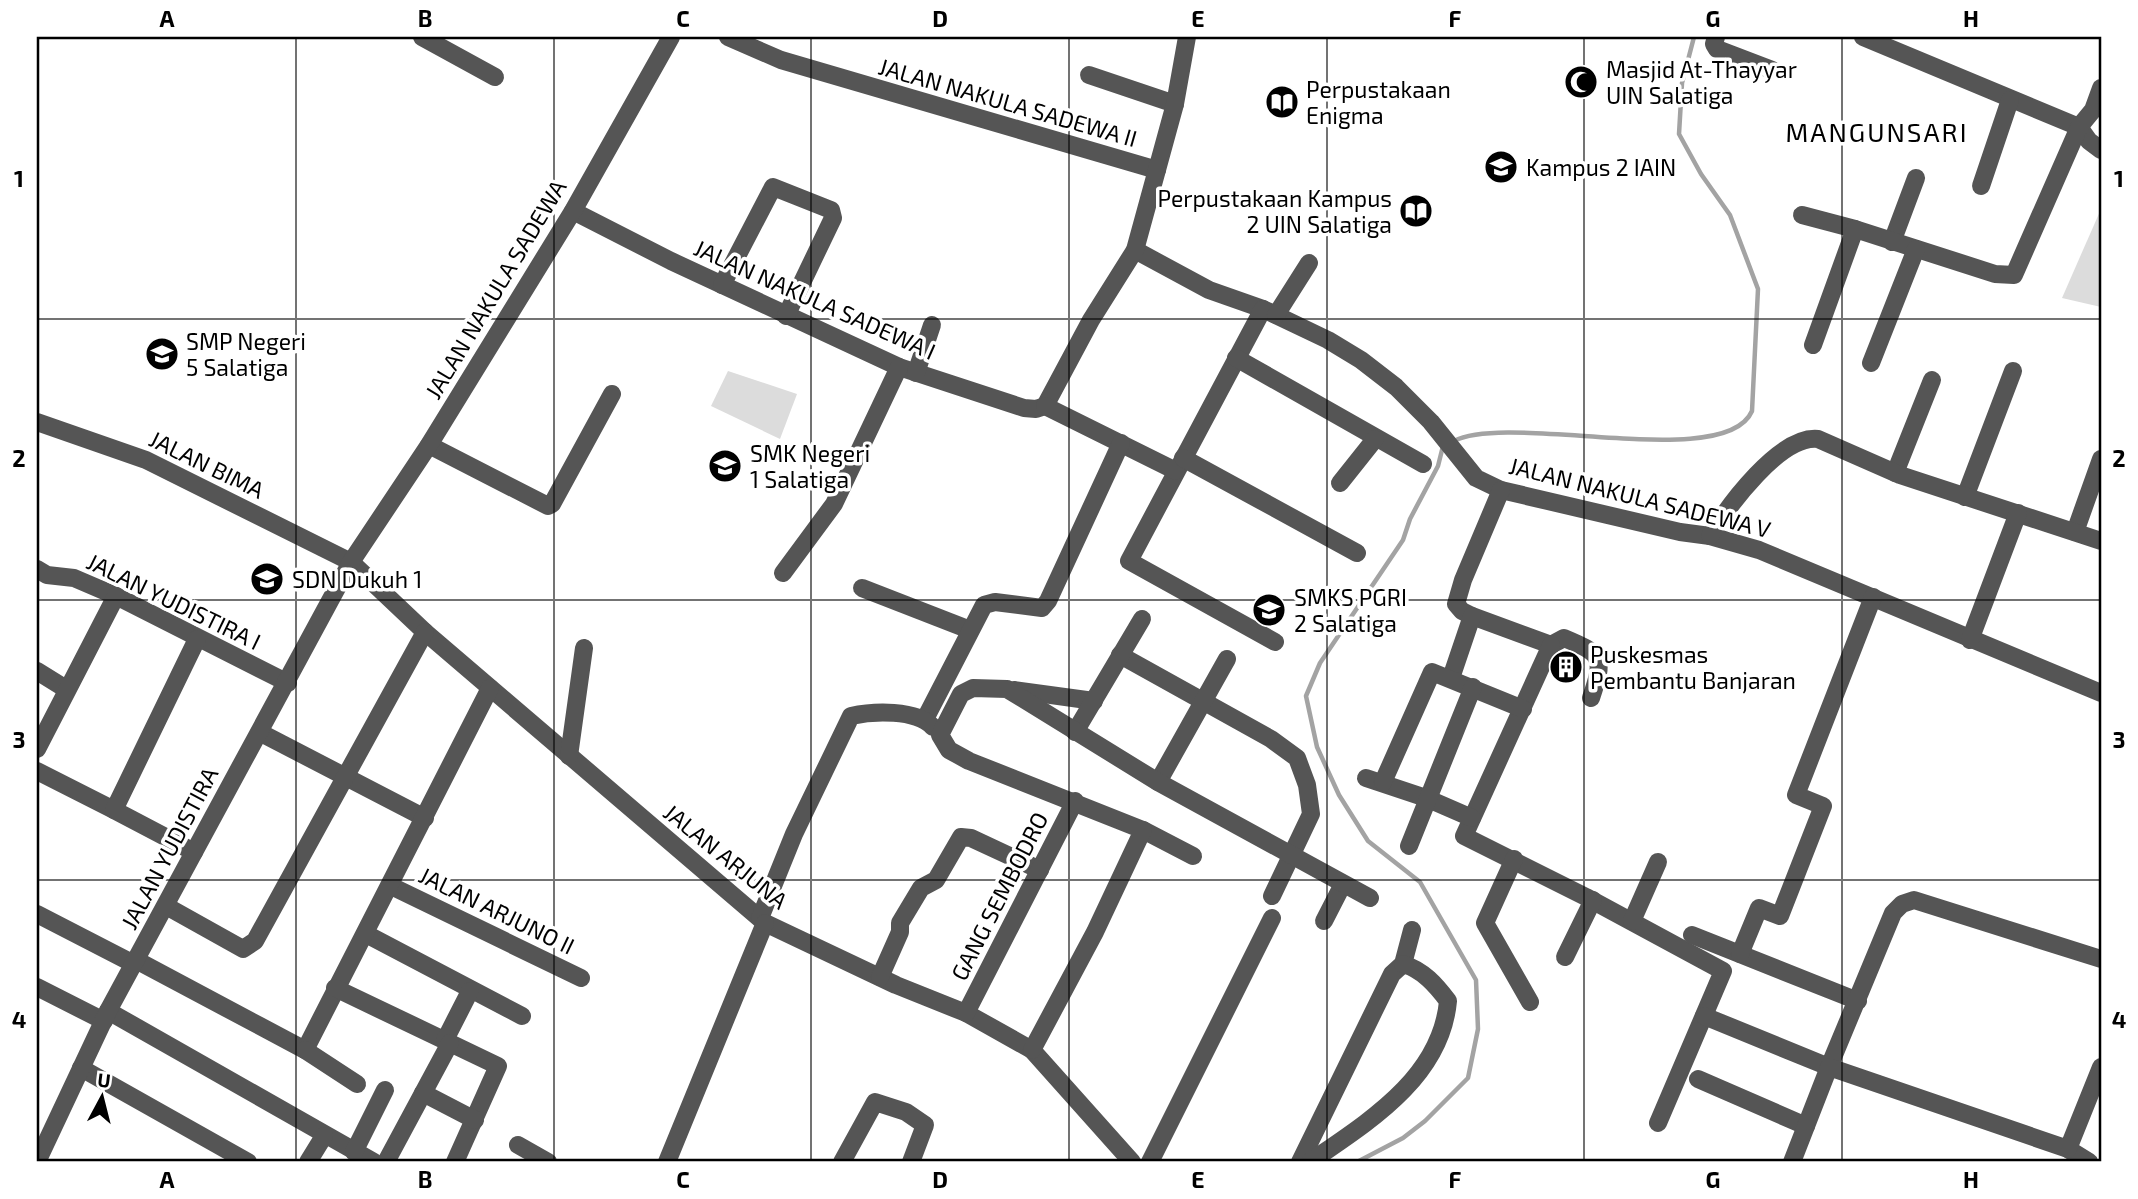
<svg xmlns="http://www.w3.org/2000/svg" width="2138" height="1199" font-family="'Exo 2',sans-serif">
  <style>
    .green { fill: #dcdcdc }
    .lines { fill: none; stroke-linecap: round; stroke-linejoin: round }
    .stream { stroke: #a3a3a3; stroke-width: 4.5 }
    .minor { stroke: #555; stroke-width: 18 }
    .grid { fill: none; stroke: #000; stroke-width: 2; stroke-opacity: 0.55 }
    .labels { text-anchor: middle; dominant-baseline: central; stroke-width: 7; stroke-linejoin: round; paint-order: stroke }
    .poi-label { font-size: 23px; fill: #000; stroke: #fff; text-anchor: start }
    .street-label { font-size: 23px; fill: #000; stroke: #fff }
    .quarter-label { font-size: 26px; letter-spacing: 2px; fill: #000; stroke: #fff }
    .neatline { fill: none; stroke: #000; stroke-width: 2.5 }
    .grid-label { font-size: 23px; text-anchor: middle; font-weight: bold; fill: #000 }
  </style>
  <rect width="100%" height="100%" fill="#fff"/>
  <g class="green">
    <path d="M2101,209V307L2062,298Z"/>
    <path d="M728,371L797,394L780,439L711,406Z"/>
  </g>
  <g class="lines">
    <g class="stream">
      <path d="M1454,441C1511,412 1726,472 1752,411L1758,289L1730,215L1701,174L1679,134L1682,83L1694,37"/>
      <path d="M1357,1162L1403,1138L1425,1121L1468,1078L1478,1029L1476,980L1420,882L1368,841L1339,795L1317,747L1306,696L1320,663L1403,540L1410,519L1438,466L1443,446"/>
    </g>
    <g class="minor">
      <path d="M422,37L495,77"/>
      <path d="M728,37L781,60L1157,170"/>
      <path d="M1716,37L1714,44L1717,49L1772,70"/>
      <path d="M1863,37L2079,127L2089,141L2101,150"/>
      <path d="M1089,75L1175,104"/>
      <path d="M1981,186L2010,100"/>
      <path d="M573,211L671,261L899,367L1024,408L1036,409L1045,406"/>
      <path d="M1802,215L1855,229"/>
      <path d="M1892,242L1916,178"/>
      <path d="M1135,250L1209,290L1263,309L1328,340L1361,360L1396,387L1431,422L1476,478L1501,490L1680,532L1710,536L1759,550L2101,693"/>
      <path d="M722,285L773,187L831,210L833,218L786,316"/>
      <path d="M1263,309L1129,561L1275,642"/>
      <path d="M1276,315L1309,263"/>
      <path d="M1813,345L1855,229L1995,274L2014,275L2079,127L2093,110L2101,88"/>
      <path d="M1236,358L1423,464"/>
      <path d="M1871,363L1916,249"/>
      <path d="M916,373L932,325"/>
      <path d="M1045,406L1091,320L1135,250L1175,104L1187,37"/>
      <path d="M1045,406L1176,471"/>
      <path d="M37,422L146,460L351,562L425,632L765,923L896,985L966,1013L1032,1050L1132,1162"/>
      <path d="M429,445L548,506L552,504L612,394"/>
      <path d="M1183,458L1357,553"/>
      <path d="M1895,473L1932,380"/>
      <path d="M1340,483L1375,439"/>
      <path d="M1501,490L1463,580L1456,604L1462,611L1472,616L1551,645L1564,638C1602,654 1605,657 1591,698"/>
      <path d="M1965,497L2013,371"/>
      <path d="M2075,532L2101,459"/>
      <path d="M1710,536C1728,506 1780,435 1818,439L1900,475L2101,541"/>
      <path d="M37,569L47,575L74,578L116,596L288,683"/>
      <path d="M783,573L834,504L899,367"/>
      <path d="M862,588L970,630"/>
      <path d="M1970,640L2018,513"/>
      <path d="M1551,645L1464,836L1586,897L1723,971L1658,1123"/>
      <path d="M1120,655L1271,739L1297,758L1307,785L1311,814L1272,896"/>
      <path d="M37,671L66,689"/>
      <path d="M1451,678L1472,616"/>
      <path d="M1014,690L1094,701"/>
      <path d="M925,719L984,605L995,602L1042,608L1048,601L1121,443"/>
      <path d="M1075,732L1142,619"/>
      <path d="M261,733L425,818"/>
      <path d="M37,749L116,596"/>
      <path d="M569,756L584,648"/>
      <path d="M37,771L114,810"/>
      <path d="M1366,778L1426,798L1472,818"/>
      <path d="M1158,782L1227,659"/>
      <path d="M1383,782L1432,672L1523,709"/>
      <path d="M1143,830L1193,856"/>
      <path d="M1409,846L1473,687"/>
      <path d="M194,852L114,810L197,639"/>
      <path d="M1514,859L1485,923L1530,1002"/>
      <path d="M391,886L581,978"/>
      <path d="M166,906L243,949L255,941L425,632"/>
      <path d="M37,914L134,964"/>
      <path d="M760,918L794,834L851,716C873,711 916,709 933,727"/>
      <path d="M1324,921L1343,884"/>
      <path d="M1632,921L1658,862"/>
      <path d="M366,934L522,1016"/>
      <path d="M1692,935L1858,1001"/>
      <path d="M1740,954L1759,908L1780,916L1823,806L1796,795L1873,597"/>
      <path d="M1565,957L1593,900"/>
      <path d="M136,960L305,1050L490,688"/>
      <path d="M880,977L900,932V923L921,888L936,880L961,837L971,838L1040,870"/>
      <path d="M37,987L104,1021"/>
      <path d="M335,988L498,1066L455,1162"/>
      <path d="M108,1011L374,1162"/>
      <path d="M966,1013L1075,801"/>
      <path d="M1704,1016L1829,1067L1893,913L1902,904L1914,900L2101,959"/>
      <path d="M445,1040L470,991"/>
      <path d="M305,1050L357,1084"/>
      <path d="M1032,1050L1095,932L1143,830L969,761L949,750L940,735L961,694L973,688L1007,689L1158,782L1370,898"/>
      <path d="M81,1068L248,1162"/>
      <path d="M1698,1079L1806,1126"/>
      <path d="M423,1093L475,1120"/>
      <path d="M518,1145L548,1162"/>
      <path d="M2068,1149L2089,1162"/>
      <path d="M354,1152L385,1090"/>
      <path d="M37,1162L108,1011L351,562L429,445L573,211L671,37"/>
      <path d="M308,1162L324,1136"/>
      <path d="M386,1162L450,1043"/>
      <path d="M667,1162L765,923"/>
      <path d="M842,1162L875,1102L906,1112L925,1125L911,1162"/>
      <path d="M1150,1162L1272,918"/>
      <path d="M1300,1162L1392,974L1403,964L1412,930"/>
      <path d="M1310,1162C1368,1122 1441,1078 1448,1001C1436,985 1423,970 1403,964"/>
      <path d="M1792,1162L1829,1067L2068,1149L2101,1067"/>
    </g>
  </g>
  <path class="grid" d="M296,37V1162M554,37V1162M811,37V1162M1069,37V1162M1327,37V1162M1584,37V1162M1842,37V1162M37,319H2101M37,600H2101M37,880H2101"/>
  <defs>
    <symbol id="mosque-disc" viewBox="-11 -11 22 22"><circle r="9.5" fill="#000" stroke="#fff"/><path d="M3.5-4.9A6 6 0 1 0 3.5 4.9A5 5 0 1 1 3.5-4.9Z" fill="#fff"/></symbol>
    <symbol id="library-disc" viewBox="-11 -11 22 22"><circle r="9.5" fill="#000" stroke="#fff"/><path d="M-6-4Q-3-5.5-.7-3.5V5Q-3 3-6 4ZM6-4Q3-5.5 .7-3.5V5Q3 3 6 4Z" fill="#fff"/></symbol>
    <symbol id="university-disc" viewBox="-11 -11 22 22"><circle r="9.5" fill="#000" stroke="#fff"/><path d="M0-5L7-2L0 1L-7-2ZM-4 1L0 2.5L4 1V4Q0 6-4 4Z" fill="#fff"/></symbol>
    <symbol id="school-disc" viewBox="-11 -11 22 22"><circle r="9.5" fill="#000" stroke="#fff"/><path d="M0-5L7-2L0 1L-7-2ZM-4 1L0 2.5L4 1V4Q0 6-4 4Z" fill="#fff"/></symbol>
    <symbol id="building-disc" viewBox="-11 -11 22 22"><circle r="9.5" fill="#000" stroke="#fff"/><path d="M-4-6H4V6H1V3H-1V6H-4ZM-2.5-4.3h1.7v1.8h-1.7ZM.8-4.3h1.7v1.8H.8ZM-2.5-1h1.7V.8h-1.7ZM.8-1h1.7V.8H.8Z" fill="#fff"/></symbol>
  </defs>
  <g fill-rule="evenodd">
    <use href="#mosque-disc" x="1562" y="63" width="38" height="38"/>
    <use href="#library-disc" x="1263" y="83" width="38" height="38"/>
    <use href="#university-disc" x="1482" y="148" width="38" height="38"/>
    <use href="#library-disc" x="1397" y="192" width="38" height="38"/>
    <use href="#school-disc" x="143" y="335" width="38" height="38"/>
    <use href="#school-disc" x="706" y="447" width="38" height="38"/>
    <use href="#school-disc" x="248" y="560" width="38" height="38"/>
    <use href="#school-disc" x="1250" y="591" width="38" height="38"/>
    <use href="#building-disc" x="1547" y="648" width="38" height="38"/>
  </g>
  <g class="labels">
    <g class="poi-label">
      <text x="1606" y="69">Masjid At-Thayyar<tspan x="1606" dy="26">UIN Salatiga</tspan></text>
      <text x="1306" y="89">Perpustakaan<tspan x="1306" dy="26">Enigma</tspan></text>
      <text x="1526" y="167">Kampus 2 IAIN</text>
      <text x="1392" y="198" text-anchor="end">Perpustakaan Kampus<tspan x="1392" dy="26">2 UIN Salatiga</tspan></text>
      <text x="186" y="341">SMP Negeri<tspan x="186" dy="26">5 Salatiga</tspan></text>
      <text x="750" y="453">SMK Negeri<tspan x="750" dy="26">1 Salatiga</tspan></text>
      <text x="292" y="579">SDN Dukuh 1</text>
      <text x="1294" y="597">SMKS PGRI<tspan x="1294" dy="26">2 Salatiga</tspan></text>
      <text x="1590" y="654">Puskesmas<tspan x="1590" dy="26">Pembantu Banjaran</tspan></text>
    </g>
    <g class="street-label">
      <text transform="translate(1008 102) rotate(16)">JALAN NAKULA SADEWA II</text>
      <text transform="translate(495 289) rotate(-59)">JALAN NAKULA SADEWA</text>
      <text transform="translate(815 299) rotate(24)">JALAN NAKULA SADEWA I</text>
      <text transform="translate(207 464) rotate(26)">JALAN BIMA</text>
      <text transform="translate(1640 497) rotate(14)">JALAN NAKULA SADEWA V</text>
      <text transform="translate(174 601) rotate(26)">JALAN YUDISTIRA I</text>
      <text transform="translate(169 848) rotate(-62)">JALAN YUDISTIRA</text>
      <text transform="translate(726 856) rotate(39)">JALAN ARJUNA</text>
      <text transform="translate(999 896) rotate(-63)">GANG SEMBODRO</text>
      <text transform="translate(497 910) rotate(26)">JALAN ARJUNO II</text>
    </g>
    <g class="quarter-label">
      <text x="1877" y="131">MANGUNSARI</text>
    </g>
  </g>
  <rect width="2138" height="1199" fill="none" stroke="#ffffff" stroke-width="77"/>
  <g transform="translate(102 1097) rotate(7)" stroke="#ffffff" stroke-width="5" paint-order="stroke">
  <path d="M0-5L12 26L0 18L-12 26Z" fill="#000000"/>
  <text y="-10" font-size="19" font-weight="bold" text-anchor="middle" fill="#000000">U</text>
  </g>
  <rect x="38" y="38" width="2062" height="1122" class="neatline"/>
  <g class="grid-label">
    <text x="167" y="27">A</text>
    <text x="425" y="27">B</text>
    <text x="683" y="27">C</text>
    <text x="940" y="27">D</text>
    <text x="1198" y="27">E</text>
    <text x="1455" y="27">F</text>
    <text x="1713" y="27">G</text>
    <text x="1971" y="27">H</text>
    <text x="19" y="187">1</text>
    <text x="2119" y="187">1</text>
    <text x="19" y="467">2</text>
    <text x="2119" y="467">2</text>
    <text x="19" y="748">3</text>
    <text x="2119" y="748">3</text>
    <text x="19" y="1028">4</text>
    <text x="2119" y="1028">4</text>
    <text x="167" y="1188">A</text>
    <text x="425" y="1188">B</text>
    <text x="683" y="1188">C</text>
    <text x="940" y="1188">D</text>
    <text x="1198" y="1188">E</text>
    <text x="1455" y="1188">F</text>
    <text x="1713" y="1188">G</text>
    <text x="1971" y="1188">H</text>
  </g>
</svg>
